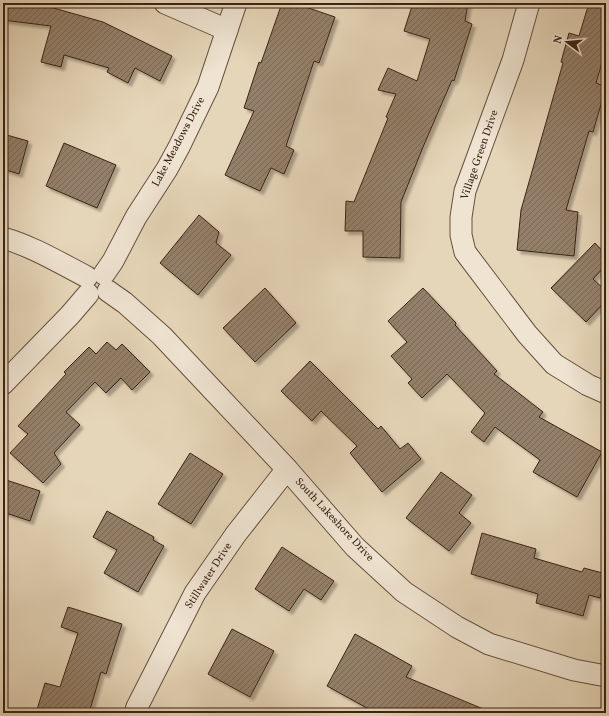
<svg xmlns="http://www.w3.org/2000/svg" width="609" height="716" font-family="Vollkorn,serif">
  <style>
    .building { fill: url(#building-hatch); stroke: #3b2315; filter: url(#shadow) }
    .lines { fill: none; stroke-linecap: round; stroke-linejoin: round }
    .minor-casing { stroke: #66503e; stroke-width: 23 }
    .minor { stroke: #efe4d2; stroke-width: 21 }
    .labels { text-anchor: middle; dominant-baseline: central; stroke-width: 3; stroke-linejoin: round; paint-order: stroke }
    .street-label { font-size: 11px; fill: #3b2315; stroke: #efe4d2 }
  </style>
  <defs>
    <pattern id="building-hatch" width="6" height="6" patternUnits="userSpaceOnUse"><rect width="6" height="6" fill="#94806a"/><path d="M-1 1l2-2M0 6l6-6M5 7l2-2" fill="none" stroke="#7a6856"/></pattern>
    <filter id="shadow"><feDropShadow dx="3.5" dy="3.5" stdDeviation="1" flood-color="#0004"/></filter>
  </defs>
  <rect width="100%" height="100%" fill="#e6d6b9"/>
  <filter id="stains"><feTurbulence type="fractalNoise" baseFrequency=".005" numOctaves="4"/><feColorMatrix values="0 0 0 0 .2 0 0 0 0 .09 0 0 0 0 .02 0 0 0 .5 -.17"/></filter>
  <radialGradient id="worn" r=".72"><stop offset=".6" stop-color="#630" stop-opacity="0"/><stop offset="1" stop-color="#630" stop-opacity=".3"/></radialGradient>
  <g class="building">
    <path d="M3,3H36L103,22L172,56L160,81L135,68L128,83L107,72L109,68L64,55L61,67L41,62L51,26L3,20Z"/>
    <path d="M282,3H294L335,17L319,63L314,61L286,146L294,150L284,174L271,168L260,191L225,175L254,111L244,108L259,62L261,63Z"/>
    <path d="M413,3H468L465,21L472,24L454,81L452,80L423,147L401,202L400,258L363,257V231H345L346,201L354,202L388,118L386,117L396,94L378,90L388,68L417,81L430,39L404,31Z"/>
    <path d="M589,3H606V49L596,83L606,87L593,132L589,131L566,210L578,212L574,256L517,250L521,210L563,63L561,62L569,33L579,36Z"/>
    <path d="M3,134L28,141L19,174L3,169Z"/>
    <path d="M64,143L116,165L97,208L46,186Z"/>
    <path d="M199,215L219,232L216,243L231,255L198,295L160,263Z"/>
    <path d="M595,243L606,255V265L593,279L606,291V301L586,322L551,288Z"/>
    <path d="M265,288L296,323L255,362L223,328Z"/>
    <path d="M423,288L456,323L455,325L497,371L494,374L543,412L539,417L602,452L577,497L533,472L540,460L495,427L484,442L471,432L485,413L447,374L422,398L408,383L412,379L391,356L407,342L388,321Z"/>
    <path d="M107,342L116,350L122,344L150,372L132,390L121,378L106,393L95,382L66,412L80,425L54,453L61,464L43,483L10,453L28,434L18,426L66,374L64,372L89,347L96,354Z"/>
    <path d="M310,361L378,429L381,426L400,449L408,443L421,459L382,492L350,453L357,446L321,411L312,421L281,391Z"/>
    <path d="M190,453L223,474L191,524L158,504Z"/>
    <path d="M441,472L472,495L459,513L471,523L449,551L406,518Z"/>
    <path d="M3,479L40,491L30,521L3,512Z"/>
    <path d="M107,511L154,537L153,540L164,546L138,592L104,573L117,550L93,537Z"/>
    <path d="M482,533L536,549L534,558L582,572L584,568L606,574L600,598L589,595L583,616L536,603L538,594L471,574Z"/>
    <path d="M282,547L334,581L321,600L304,589L289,611L255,589Z"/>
    <path d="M68,607L122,624L106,674L101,672L89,713H36L45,683L60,687L78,633L61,627Z"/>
    <path d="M232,629L274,651L250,697L208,674Z"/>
    <path d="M355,634L412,666L406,677L493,713H376L327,686Z"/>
  </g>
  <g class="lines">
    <defs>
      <g id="minor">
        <path d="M165,3L227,30"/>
        <path d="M529,3L513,60L465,191L461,217V235L465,252L527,334L554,364L588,385L606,393"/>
        <path d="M3,238C32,246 60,263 87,277"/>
        <path d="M104,274L113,261L136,217L167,169L179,147L208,87L236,3"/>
        <path d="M108,291L125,303L162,336L287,469L355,547L404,592L457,627L489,644L574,670L606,676"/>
        <path d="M3,384L70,315L88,294"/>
        <path d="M135,713L137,707L195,593L236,534L287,469"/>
      </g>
    </defs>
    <use href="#minor" class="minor-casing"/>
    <use href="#minor" class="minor"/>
  </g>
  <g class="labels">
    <g class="street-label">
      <text transform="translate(179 142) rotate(-62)">Lake Meadows Drive</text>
      <text transform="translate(480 155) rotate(-71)">Village Green Drive</text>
      <text transform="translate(334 520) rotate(47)">South Lakeshore Drive</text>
      <text transform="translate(209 576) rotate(-57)">Stillwater Drive</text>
    </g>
  </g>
  <rect width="609" height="716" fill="none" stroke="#e6d6b9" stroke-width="16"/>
  <rect x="4" y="4" width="601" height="708" fill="none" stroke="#3b2315" stroke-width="2"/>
  <rect x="8" y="8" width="593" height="700" fill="none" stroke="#3b2315"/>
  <g transform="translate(567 42) rotate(286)" stroke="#efe4d2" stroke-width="3" paint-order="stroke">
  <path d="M0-3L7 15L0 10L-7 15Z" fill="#3b2315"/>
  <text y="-6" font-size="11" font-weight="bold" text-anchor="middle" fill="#3b2315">N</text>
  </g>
  <rect width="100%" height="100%" filter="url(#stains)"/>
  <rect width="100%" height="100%" fill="url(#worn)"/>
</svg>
